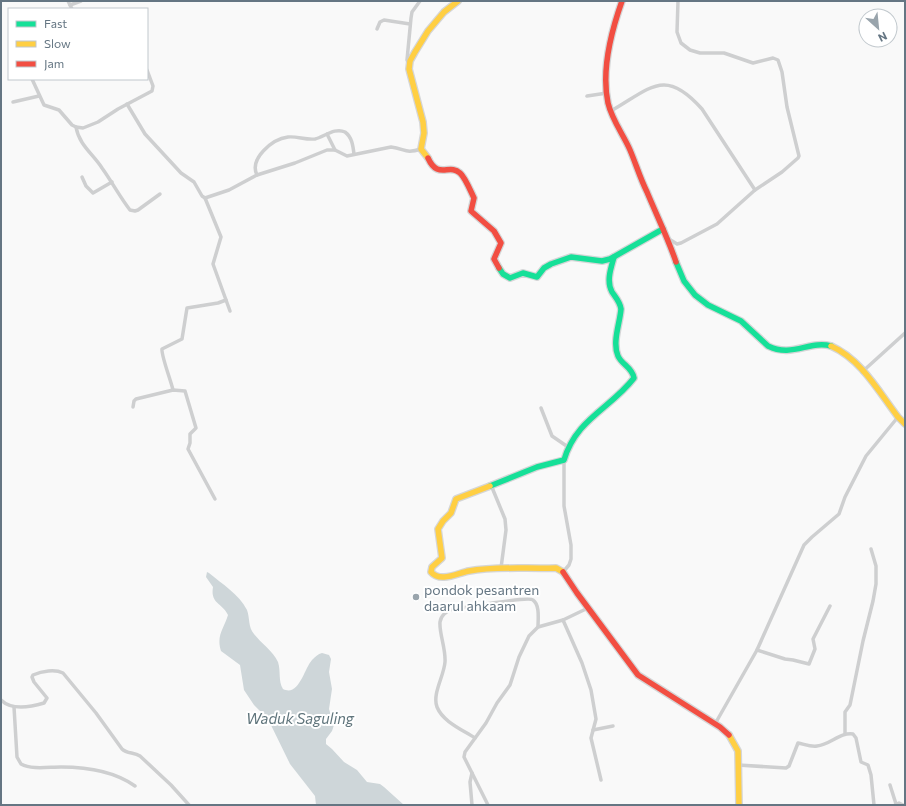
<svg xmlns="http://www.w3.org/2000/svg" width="906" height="806" font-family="Commissioner,sans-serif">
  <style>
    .water { fill: #ced6d9 }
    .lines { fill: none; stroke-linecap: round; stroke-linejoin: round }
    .fast-casing { stroke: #d5d6d7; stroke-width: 8 }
    .slow-casing { stroke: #d5d6d7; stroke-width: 8 }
    .jam-casing { stroke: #d5d6d7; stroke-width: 8 }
    .street { stroke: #cecfd0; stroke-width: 3.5 }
    .fast { stroke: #16e098; stroke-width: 5.5 }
    .slow { stroke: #ffcf43; stroke-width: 5.5 }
    .jam { stroke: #f24e42; stroke-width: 5.5 }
    .poi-dot { fill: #99a4ac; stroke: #fff; stroke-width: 1.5 }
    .labels { text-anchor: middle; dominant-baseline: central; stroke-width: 4; stroke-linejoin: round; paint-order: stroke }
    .poi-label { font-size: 14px; fill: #657683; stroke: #fff; text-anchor: start }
    .water-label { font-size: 15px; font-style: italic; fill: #60757c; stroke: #fff }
  </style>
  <rect width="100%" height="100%" fill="#f9f9f9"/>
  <path class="water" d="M207,572L209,573C222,584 239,594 247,610C250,618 248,627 254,634C261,643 273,651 278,662C281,671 278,681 283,689C299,697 304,669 312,660C315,657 318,654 322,653L329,655L331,659L329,672L332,689L329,709L334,725L332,731L326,739V744L332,749L344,762L357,770L367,782L380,784L384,787L404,805H316L315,796L290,764L268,719L254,705L244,690L240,665L221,651C216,635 224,629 228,615C223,603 210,604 213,587L206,577Z"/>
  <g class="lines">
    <defs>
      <g id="fast">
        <path d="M676,262L684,281L695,295L708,305L741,321L768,346C792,358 810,340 831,346"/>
        <path d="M499,268L503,274L510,278L523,273L537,277L544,268L551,264L571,257L602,261L610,259L663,229"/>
        <path d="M490,486L537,467L564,460C576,419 610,409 634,378C632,367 622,365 618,356C612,342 620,323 621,309C620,302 616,298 612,292C606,281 611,268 614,257"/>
      </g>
      <g id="slow">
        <path d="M428,158L421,149L424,133L423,122L409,69L410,61L415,52L428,31L444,12L458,1"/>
        <path d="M831,346C861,359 879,392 898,417L905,424"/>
        <path d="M490,486L456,499L451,513L443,521L438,529L442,558L432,567L431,572C440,583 458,573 469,571C497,566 527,569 556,568L563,572"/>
        <path d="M729,735L738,751L739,805"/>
      </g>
      <g id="jam">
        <path d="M622,1C611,32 601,70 608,103C612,120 623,134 630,150C636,164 640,178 647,192C657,216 668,238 676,262"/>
        <path d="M428,158C438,180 449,163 460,173C465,177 471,192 474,198L471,211L494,231L501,243L494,259L499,268"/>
        <path d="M563,572L577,593L638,675L720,727L729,735"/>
      </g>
    </defs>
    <use href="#fast" class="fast-casing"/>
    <use href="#slow" class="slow-casing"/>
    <use href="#jam" class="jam-casing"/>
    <g class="street">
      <path d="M68,1L72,9"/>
      <path d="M70,5L81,1"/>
      <path d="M377,29L380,22L384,20L410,24"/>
      <path d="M409,63L407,60L411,18L412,12L420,1"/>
      <path d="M32,79L44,105L59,110L72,125L76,127L83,128L98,122L118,109L152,91L153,86L147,70"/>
      <path d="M587,96L607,93"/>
      <path d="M13,102L39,96"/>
      <path d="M127,104L145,134L181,173L194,182L202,196L205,198L229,190L257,175L295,163L327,150H335L347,156L391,147C406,149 405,154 421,149"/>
      <path d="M611,111C651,88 665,67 702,109L755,190"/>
      <path d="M76,127C79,145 93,154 102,168C112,182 120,197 130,210L135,211L138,210L160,194"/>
      <path d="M327,134L335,150"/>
      <path d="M257,175C249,159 272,139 288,137C297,136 305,140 315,139C324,137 335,127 345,132C352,137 353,146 354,154"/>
      <path d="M82,177L86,186L93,193L112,182"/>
      <path d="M669,239L677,244L681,243L717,224L755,190L782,172L798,158L799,156L787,107L782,72L778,60L773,58L753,63L724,53H700L690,50L681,43L677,32L678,1"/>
      <path d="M226,300L230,311"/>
      <path d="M862,372L905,333"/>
      <path d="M173,390C171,381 161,355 162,349L182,339L187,308L218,303L226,300L213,264L221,237L205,198"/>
      <path d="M133,407L134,401L136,399L173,390L185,391L196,428L190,434V443L188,449L215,499"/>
      <path d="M541,408L552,436L568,447"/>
      <path d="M491,485L505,519L506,530L501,568"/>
      <path d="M563,572L569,565L571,559V545L564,506V460"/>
      <path d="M563,620L582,663L591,690L596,719L591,738L601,780"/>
      <path d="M757,650L785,659L793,660L809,664L815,649L813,639L830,606"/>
      <path d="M1,700C12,711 31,707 44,703L47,698L34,682L32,677L33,675C42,671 55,669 63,673L96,713L122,749C127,754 134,752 140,756L171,785L189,805"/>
      <path d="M14,707L17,757L21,764C32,770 48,767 61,767C86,767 114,771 135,786"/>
      <path d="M715,724L757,650L804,545L812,537L839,514L845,497L866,456L898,417"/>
      <path d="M593,730L613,726"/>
      <path d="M845,733V712L850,705L863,641L873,601L876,584V566L871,549"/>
      <path d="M475,738C463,730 443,722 437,707C432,694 444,676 445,662C446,649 439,633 440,622C441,615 446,612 452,609C463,608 528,596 533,600C540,605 538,619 538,627"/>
      <path d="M738,765L786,768L789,766L798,743C804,744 810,747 817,746C830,745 840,732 853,734L856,738L861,762L868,765L871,775L874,805"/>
      <path d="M890,785L896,804"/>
      <path d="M472,805L470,782L472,773"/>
      <path d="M488,805L464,757L465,752L486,723L497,703L510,685L519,657L529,636L538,627L563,620L588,608"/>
      <path d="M895,805L899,803L903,805"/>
    </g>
    <use href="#fast" class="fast"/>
    <use href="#slow" class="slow"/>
    <use href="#jam" class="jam"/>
  </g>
  <circle class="poi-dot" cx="416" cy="597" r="4"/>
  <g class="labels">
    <g class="poi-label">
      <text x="424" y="589">pondok pesantren<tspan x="424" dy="16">daarul ahkaam</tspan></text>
    </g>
    <g class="water-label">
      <text x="300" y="718">Waduk Saguling</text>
    </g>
  </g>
  <rect width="906" height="806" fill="none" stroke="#657683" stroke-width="4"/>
  <rect x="8" y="8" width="140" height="72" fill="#ffffff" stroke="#c1c8cd"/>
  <rect x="16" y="21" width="20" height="6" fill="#16e098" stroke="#c1c8cd"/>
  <text x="44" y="28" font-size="12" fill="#657683">Fast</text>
  <rect x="16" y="41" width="20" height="6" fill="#ffcf43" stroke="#c1c8cd"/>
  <text x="44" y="48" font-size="12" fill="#657683">Slow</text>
  <rect x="16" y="61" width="20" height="6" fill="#f24e42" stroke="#c1c8cd"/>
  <text x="44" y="68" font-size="12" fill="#657683">Jam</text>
  <g transform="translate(878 28) rotate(153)"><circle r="19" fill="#ffffff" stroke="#c1c8cd"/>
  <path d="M0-3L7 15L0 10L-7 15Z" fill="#99a4ac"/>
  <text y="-6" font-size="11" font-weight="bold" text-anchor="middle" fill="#657683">N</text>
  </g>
</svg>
